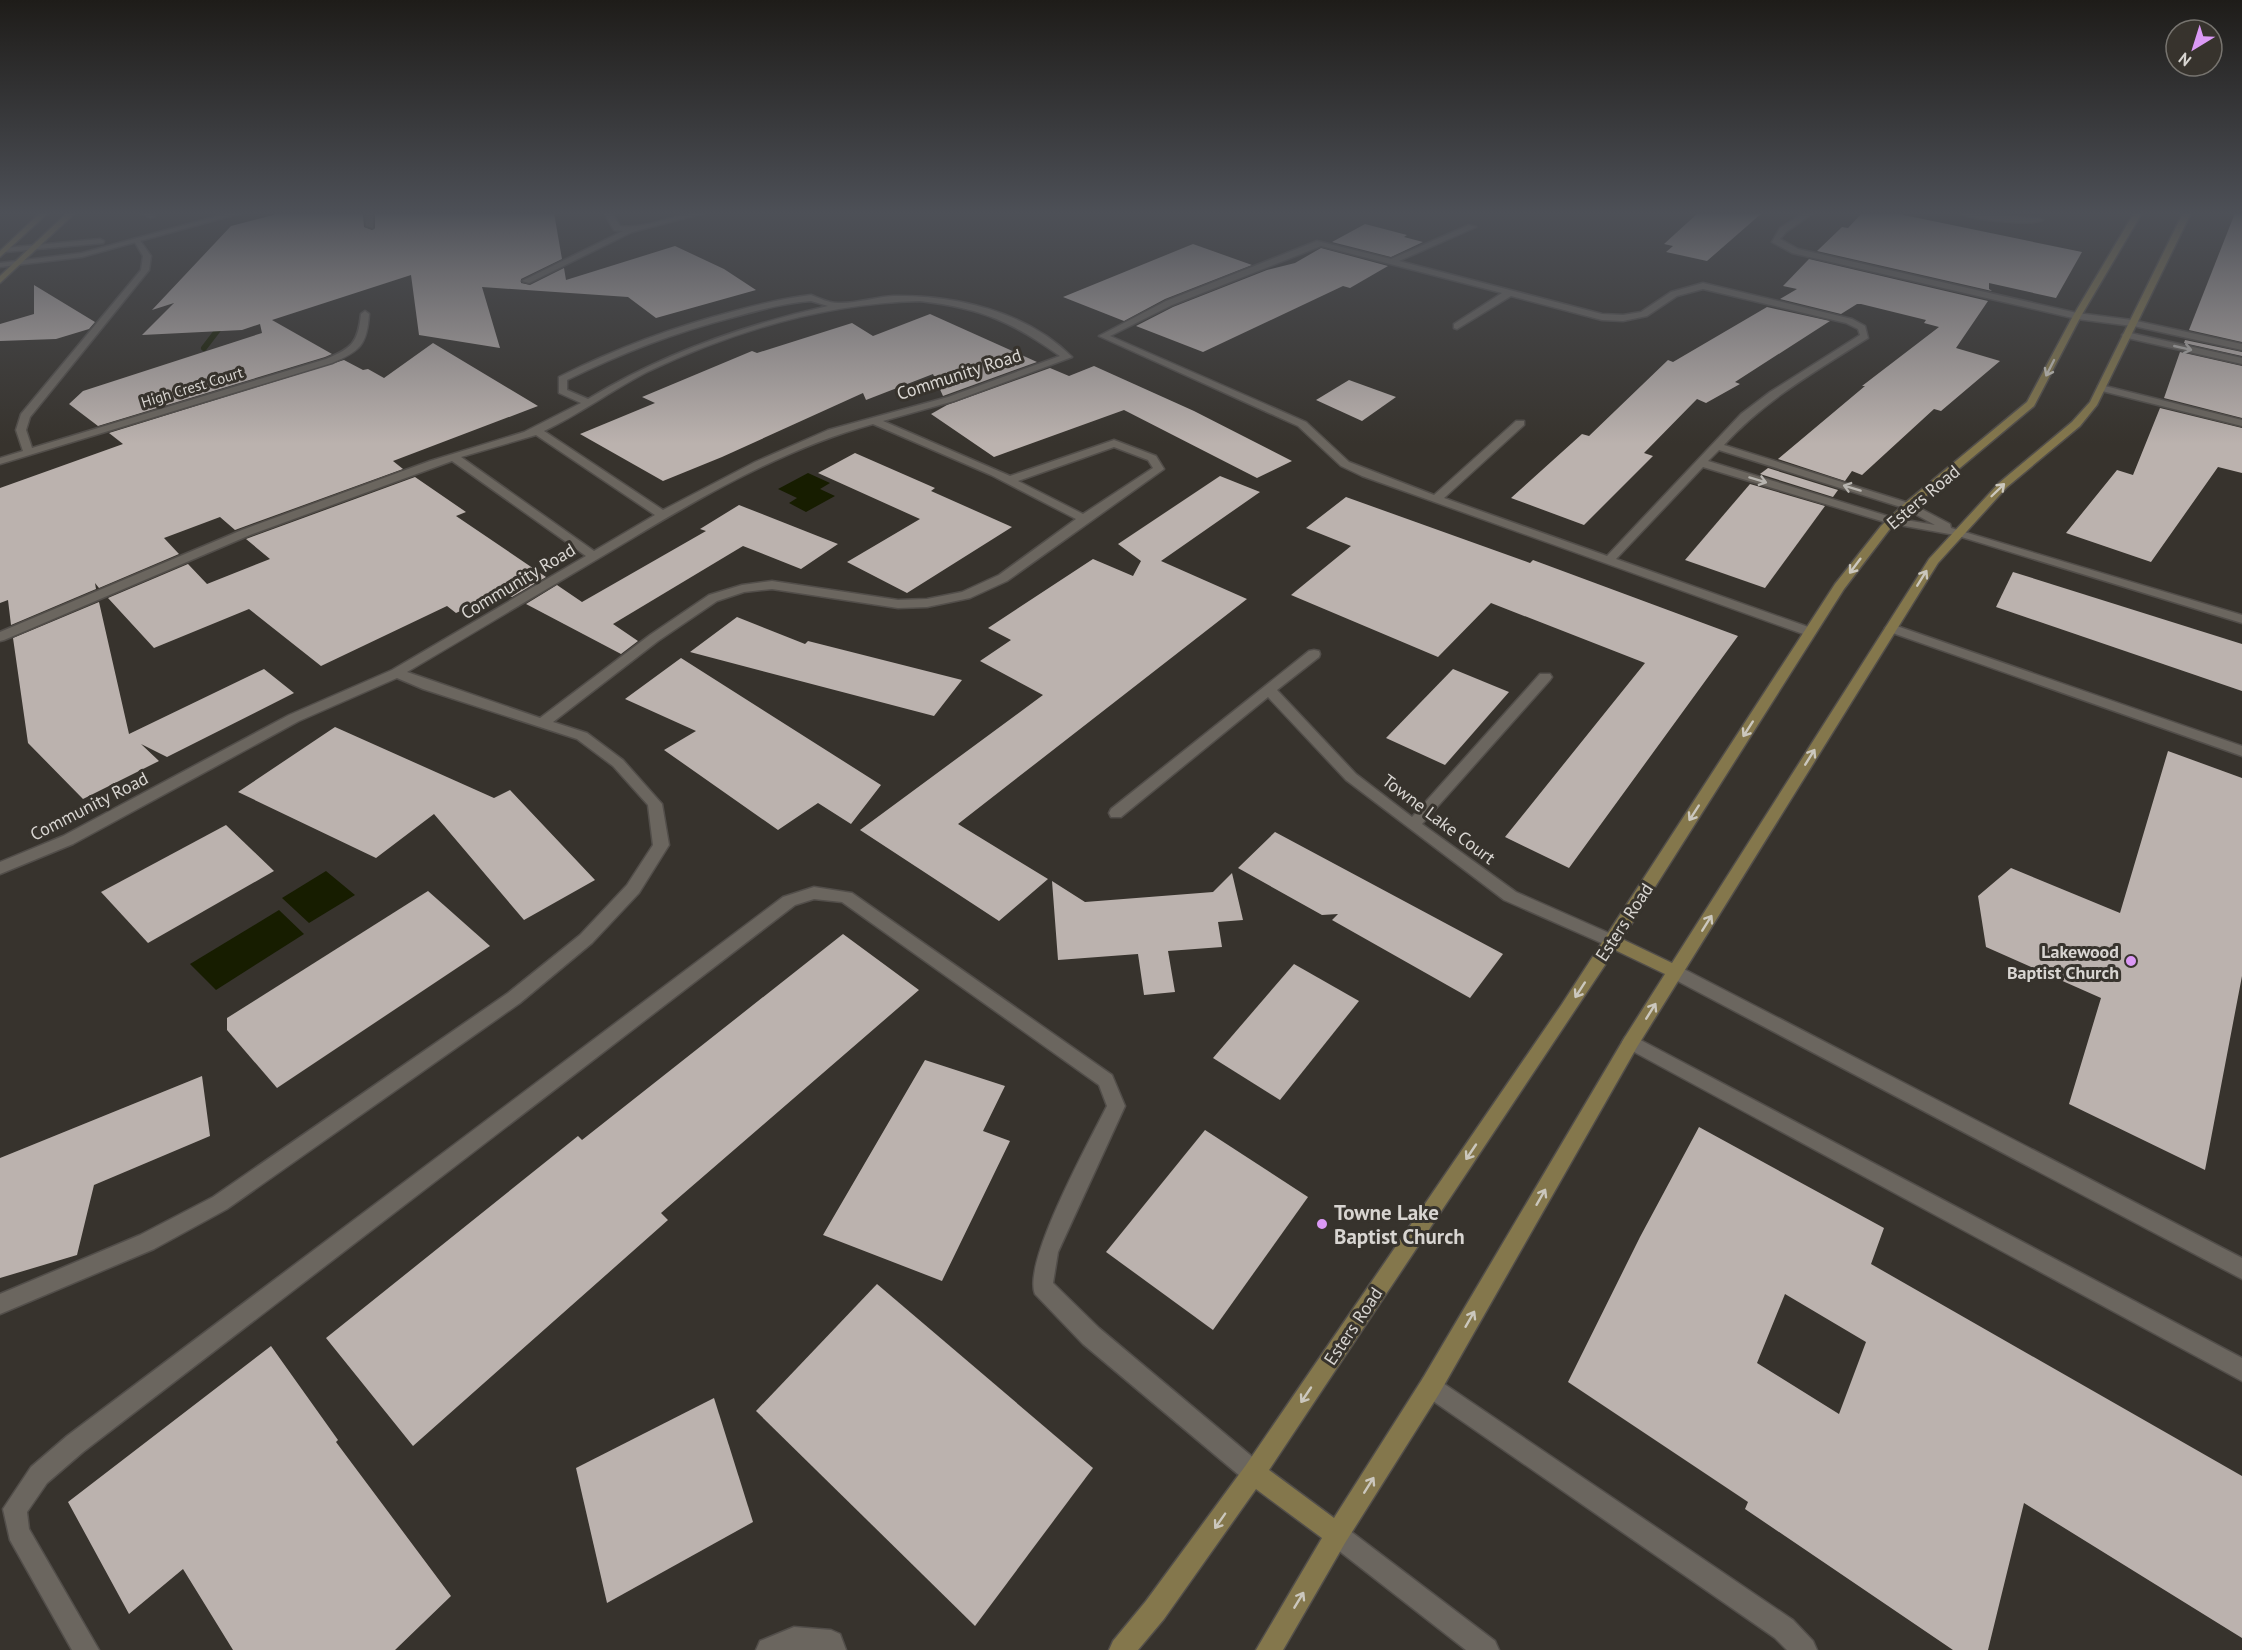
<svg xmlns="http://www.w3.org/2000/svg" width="2242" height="1650" font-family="'PT Sans',sans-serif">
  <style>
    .water { fill: #171d00 }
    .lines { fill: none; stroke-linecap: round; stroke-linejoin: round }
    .stream { stroke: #171d00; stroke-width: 6 }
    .building { fill: #bbb2ae; fill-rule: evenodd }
    .service-casing { stroke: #524e4a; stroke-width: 3 }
    .minor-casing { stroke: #524e4a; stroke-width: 3 }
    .tertiary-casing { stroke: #524e4a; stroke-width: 3 }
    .secondary-casing { stroke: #524e4a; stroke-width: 3 }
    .service { fill: #6b665f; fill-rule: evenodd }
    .minor { fill: #6b665f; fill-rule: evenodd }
    .tertiary { fill: #6b665f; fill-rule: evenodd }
    .secondary { fill: #84774c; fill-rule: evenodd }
    .oneway { stroke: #b7b4af }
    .oneway2 { stroke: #cbc7bd }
    .poi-dot { fill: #db99f5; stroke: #37332d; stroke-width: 2 }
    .labels { text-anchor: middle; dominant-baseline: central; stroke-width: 6; stroke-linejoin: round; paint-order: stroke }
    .far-street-label { font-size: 15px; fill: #d8d5d1; stroke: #37332d }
    .street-label { font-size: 18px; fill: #d8d5d1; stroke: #37332d }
    .poi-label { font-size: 18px; font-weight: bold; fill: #d8d5d1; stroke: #37332d; text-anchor: end }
    .near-poi-label { font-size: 21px; font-weight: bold; fill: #d8d5d1; stroke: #37332d; text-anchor: start }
  </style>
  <rect width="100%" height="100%" fill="#37332d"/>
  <g class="water">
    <path d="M808,473L830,483L820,489L835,496L806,512L789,503L797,498L778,489Z"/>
    <path d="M326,871L355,895L309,923L282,898Z"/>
    <path d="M279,910L304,934L216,990L190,964Z"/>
  </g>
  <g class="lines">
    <path class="stream" d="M204,348L224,322"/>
  </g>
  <g class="building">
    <path d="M281,213H363L364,227L372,230L375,228V213H554L562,259L521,279V283L530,285L564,268L566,280L675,246L724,269L756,290L656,318L628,297L482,287L500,348L419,335L411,275L272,320L332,354L325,357L98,426L69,404L83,391L262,333L260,324L242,330L142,335L174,303L152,310L231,226Z"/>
    <path d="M1698,213H1762L1707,261L1666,252L1673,246L1664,244Z"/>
    <path d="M1862,213H1894L2082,252L2056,298L1989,283V289L1992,291L1817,251L1842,227L1848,228Z"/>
    <path d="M2235,213H2242V342L2189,330Z"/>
    <path d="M1365,224L1407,235L1404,237L1423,242L1391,257L1332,242Z"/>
    <path d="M1193,244L1252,265L1165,299L1124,321L1063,297Z"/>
    <path d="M1321,248L1388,266L1350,288L1343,286L1203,352L1136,326L1173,307L1267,270L1295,263Z"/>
    <path d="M1809,259L1988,301L1956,348L2000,361L1941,411L1934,409L1862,475L1852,471L1845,481L1778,459L1865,386H1862L1939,327L1924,323L1926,320L1861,304H1857L1841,314L1780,299L1797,289L1783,286Z"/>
    <path d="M34,285L95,322L89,329L56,339L0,341V324L34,314Z"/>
    <path d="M1767,307L1830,321L1735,382L1740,384L1706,403L1697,399L1644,453L1653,456L1584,525L1511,498L1582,434L1589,436L1668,360L1673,362Z"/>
    <path d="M930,314L1037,362L943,396L933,374L866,400L863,393L722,457L663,481L580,434L655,403L642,397L752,351L757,353L852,323L873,336Z"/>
    <path d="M2185,340L2242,352V356L2184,343Z"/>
    <path d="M433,343L538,406L393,461L403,469L235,530L220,517L164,538L179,554L99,588L95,583L96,589L11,625L8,600L0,603V488L123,444L109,433L344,360L363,370L368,369L384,378Z"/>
    <path d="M2180,352L2242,366V418L2164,398Z"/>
    <path d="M1094,366L1194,411L1292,461L1257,478L1124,410L994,457L931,414L947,405L1050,368L1069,376Z"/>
    <path d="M1349,380L1396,397L1362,421L1316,400Z"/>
    <path d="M2160,408L2242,428V473L2218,467L2151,562L2066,533L2117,470L2133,475Z"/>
    <path d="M855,453L935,488L931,491L1012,527L907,593L847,562L920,519L818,473Z"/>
    <path d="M1768,468L1838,490L1833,497L1760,474Z"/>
    <path d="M1220,476L1260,492L1161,561L1247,599L958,824L1048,879L999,921L860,830L1043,695L980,661L1011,640L988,628L1093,559L1133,576L1141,561L1118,544Z"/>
    <path d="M415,477L466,512L456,516L546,577L512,597L502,592L456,613L447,606L321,666L249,609L154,648L108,598L188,564L207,584L270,559L246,539Z"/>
    <path d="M1750,484L1825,506L1765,588L1685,560Z"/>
    <path d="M1346,497L1530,563L1533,560L1738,636L1569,868L1505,837L1645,663L1491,603L1438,657L1291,595L1351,546L1306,528Z"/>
    <path d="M739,505L838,544L801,569L743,546L613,624L638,641L621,654L526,604L557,585L582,602L706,531L700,529Z"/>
    <path d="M2013,572L2242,644V691L1996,607Z"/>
    <path d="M99,602L129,734L264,669L294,693L167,757L141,744L159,761L83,799L28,743L13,638Z"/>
    <path d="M737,617L805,644L808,641L962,680L934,716L690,652Z"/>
    <path d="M681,658L881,785L851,824L818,803L778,830L664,750L696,731L625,699Z"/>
    <path d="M1453,669L1509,692L1445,765L1386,738Z"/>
    <path d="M335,727L494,798L510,790L595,880L524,920L434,814L376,858L238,792Z"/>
    <path d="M2168,751L2242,778V976L2205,1170L2069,1104L2101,998L1986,947L1978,896L2011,868L2120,913Z"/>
    <path d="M226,825L274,871L148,943L101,892Z"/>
    <path d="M1275,832L1503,954L1470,998L1332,920L1338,914L1322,915L1238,868Z"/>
    <path d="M1232,873L1243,920L1218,922L1222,947L1168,951L1175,992L1144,995L1138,954L1058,960L1052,881L1085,902L1213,892Z"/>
    <path d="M428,891L490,946L277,1088L227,1030V1018Z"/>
    <path d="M843,934L919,990L661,1213L668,1220L413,1446L326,1338L578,1136L582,1140Z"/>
    <path d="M1294,964L1359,1001L1280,1100L1213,1058Z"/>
    <path d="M925,1060L1005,1086L983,1131L1010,1141L942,1281L823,1235Z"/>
    <path d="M202,1076L210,1136L94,1185L77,1255L0,1278V1158Z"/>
    <path d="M1699,1127L1884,1228L1871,1264L2242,1476V1638L2024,1503L1988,1650H1953L1745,1509L1748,1502L1568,1382L1640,1237ZM1785,1294L1866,1342L1839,1414L1757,1363Z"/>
    <path d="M1205,1130L1308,1197L1213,1330L1106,1252Z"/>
    <path d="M877,1284L1093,1468L975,1626L756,1411Z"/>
    <path d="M271,1346L338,1440L336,1442L451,1596L395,1650H233L183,1569L129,1614L68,1502Z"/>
    <path d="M714,1398L753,1522L607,1603L576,1468Z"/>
  </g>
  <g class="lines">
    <defs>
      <g id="service">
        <path d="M141,213H151L155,216L151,218Z"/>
        <path d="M1469,225L1476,227L1399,261L1602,314L1623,315L1641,312L1671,292L1703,283L1852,319L1865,326L1868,338C1816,371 1766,399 1724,445L1912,504L1950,524L1951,528L2242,615V623L1955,535L1888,523L1703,467L1616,559L1814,629L1816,632L1810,636L1806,635L1362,476L1341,466L1298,426L1099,336L1166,301L1317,241L1391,259ZM1321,246L1502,293L1454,324V328L1457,329L1511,296L1602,320L1623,321L1647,316L1677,296L1703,289L1846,323L1858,329L1860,335L1770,392L1741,414L1607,556L1444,498L1524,425V421H1516L1434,495L1349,462L1306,422L1110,336L1172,305ZM1719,450L1904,508L1935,525L1894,518L1708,461Z"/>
        <path d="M629,228L636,230L529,283L522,281Z"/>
        <path d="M811,295C819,298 829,303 838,303C855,304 875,297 893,296C955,295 1026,311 1072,357L954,401L883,421L1010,476L1114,440L1156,456L1164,469L1007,581L970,598L927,607L898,608L772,589L744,592L717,601L658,641L553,722L587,733L623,760L662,804L669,845L639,893L592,943L520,1003L227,1209L154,1249L0,1314V1294L140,1235L213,1197L508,993L580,935L627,885L653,845L648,805L613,766L577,739L423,689L397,678L299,721L73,844L0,874V862L63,836L289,715L392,670L586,556L452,461L250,535L4,640L0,641V632L242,530L430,461L524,432L581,403L559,393V377C615,349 673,327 735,311C760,304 785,298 811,295ZM811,301L828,306C744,325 662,354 588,399L567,390V380C621,353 676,332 734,317C760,310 784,303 811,301ZM920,301C980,308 1011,321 1060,356L948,397L828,430L755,462L663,510L544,431C580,414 612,390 647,372C731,332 826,303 920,301ZM873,424L991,475L1076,519L999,575L962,592L927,599L898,600L772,581L742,585L709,595L650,635L540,718L407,672C475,632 543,591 611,551C694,501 779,450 873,424ZM536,435L655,515L594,551L461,457ZM1114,447L1148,460L1153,468L1083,514L1018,481Z"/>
        <path d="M2132,320L2242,344V350L2129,325V321Z"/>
        <path d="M2126,332L2242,358V364L2123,337L2122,335Z"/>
        <path d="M2101,385L2242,420V426L2098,390V386Z"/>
        <path d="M1891,624L2242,746V756L1887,631L1885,628Z"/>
        <path d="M1314,650L1319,651L1320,654L1319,657L1277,690L1356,774L1412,817L1540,674H1550L1552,677L1550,680L1422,824L1516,892L1618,937L1620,941L1618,945H1606L1504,900L1346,780L1268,697L1121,817H1111L1109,813L1111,809L1309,651Z"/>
        <path d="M814,887L852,893L1112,1075L1125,1106L1058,1252L1053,1283L1099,1328L1262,1465L1265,1473L1262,1481L1254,1484L1246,1481L1083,1344L1035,1294C1022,1263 1090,1140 1107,1106L1099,1085L842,902L814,899L795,905L83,1452L47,1483L27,1512L29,1529L99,1650H72L10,1540L3,1509L31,1467L67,1436L783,897Z"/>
        <path d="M1676,965L2242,1258V1279L1670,977L1668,972L1670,967Z"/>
        <path d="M1631,1035L2242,1358V1381L1625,1047L1622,1042L1625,1037Z"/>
        <path d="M1431,1375L1793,1620L1813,1641L1817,1650H1787L1775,1638L1423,1394L1420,1386L1423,1378Z"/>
        <path d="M1337,1523L1345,1527L1495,1641L1499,1650H1466L1329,1543L1325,1535L1329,1527Z"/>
        <path d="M794,1627L831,1630L840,1634L846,1650H756L760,1641Z"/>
      </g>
      <g id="minor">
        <path d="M365,213H373V228L366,226Z"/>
        <path d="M604,213H612L620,226C648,230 675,212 704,213L632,232L614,230Z"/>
        <path d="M1804,213H1813L1786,232L1780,239L1798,249L2077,313L2132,320L2136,323L2132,326L2077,319L1792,253L1772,242L1780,228Z"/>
        <path d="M1960,213L2039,218L2043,220C2031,226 1972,220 1960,213Z"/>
        <path d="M133,239H139L151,256L149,270L30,417L26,430L32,448L326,359C352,348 358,343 361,314L365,311L369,314C367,345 360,351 332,363L0,464V458L23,451L16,430L21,414L141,270L143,256Z"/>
      </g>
      <g id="tertiary">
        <path d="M229,213H241L82,257L0,267V263L82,253Z"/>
        <path d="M100,239L104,241L103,243L5,252L1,250L5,248Z"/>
      </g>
      <g id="secondary">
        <path d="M40,213H48L0,257V251Z"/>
        <path d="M67,213H75L0,283V276Z"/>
        <path d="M2134,213H2142L2081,316L2034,406L1912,508L1889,530L1844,589L1622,939L1672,963L1929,559L1999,483L2072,422L2090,402L2183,213H2191L2097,405L2080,426L2007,487L1938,563L1637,1047L1439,1394L1345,1543L1283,1650H1256L1322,1538L1256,1489L1164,1619L1138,1650H1109L1113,1641L1146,1601L1246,1465L1562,1004L1835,584L1881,526L1904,504L2027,402L2073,316ZM1615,950L1665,974L1625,1037L1423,1378L1334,1518L1269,1470Z"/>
      </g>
    </defs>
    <use href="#service" class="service-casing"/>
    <use href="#minor" class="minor-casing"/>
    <use href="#tertiary" class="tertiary-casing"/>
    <use href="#secondary" class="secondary-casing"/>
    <use href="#service" class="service"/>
    <use href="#minor" class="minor"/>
    <use href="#tertiary" class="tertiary"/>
    <use href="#secondary" class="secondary"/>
  </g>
  <defs><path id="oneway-shaft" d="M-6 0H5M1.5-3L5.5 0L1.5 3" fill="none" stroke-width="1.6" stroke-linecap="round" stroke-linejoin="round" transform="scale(1.5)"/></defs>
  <g class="oneway">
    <use href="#oneway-shaft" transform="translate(2183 348) rotate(13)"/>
    <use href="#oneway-shaft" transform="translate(1758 480) rotate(17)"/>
    <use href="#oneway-shaft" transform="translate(1852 488) rotate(-163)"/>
  </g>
  <g class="oneway2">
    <use href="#oneway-shaft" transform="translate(2050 368) rotate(117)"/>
    <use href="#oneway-shaft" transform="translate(1998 490) rotate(-44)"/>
    <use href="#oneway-shaft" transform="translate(1855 566) rotate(127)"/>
    <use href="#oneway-shaft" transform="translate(1922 578) rotate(-58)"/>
    <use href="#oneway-shaft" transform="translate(1748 729) rotate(123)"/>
    <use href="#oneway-shaft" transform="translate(1810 757) rotate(-58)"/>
    <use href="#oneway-shaft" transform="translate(1694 813) rotate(123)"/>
    <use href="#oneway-shaft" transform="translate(1707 923) rotate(-58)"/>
    <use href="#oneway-shaft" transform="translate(1580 990) rotate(123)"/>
    <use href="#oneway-shaft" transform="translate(1651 1011) rotate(-58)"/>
    <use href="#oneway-shaft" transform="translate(1471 1152) rotate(124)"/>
    <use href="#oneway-shaft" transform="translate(1541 1197) rotate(-60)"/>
    <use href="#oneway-shaft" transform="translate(1470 1319) rotate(-60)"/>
    <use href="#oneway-shaft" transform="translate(1306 1395) rotate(124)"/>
    <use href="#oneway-shaft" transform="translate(1369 1485) rotate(-58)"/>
    <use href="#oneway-shaft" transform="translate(1220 1521) rotate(125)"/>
    <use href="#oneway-shaft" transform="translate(1299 1600) rotate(-59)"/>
  </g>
  <linearGradient id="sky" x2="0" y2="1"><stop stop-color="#1e1c19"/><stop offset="0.48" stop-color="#4d5057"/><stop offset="1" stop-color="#4d5057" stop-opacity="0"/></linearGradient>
  <rect width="2242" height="444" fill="url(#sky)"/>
  <g class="poi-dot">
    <circle cx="2131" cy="961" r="6"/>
    <circle cx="1322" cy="1224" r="6"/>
  </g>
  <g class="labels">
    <g class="far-street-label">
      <text transform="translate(192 387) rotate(-17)">High Crest Court</text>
    </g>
    <g class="street-label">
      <text transform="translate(959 374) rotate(-18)">Community Road</text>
      <text transform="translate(1923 497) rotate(-40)">Esters Road</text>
      <text transform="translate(518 581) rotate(-31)">Community Road</text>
      <text transform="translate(89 806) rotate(-27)">Community Road</text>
      <text transform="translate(1439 819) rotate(37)">Towne Lake Court</text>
      <text transform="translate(1624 922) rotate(-57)">Esters Road</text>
      <text transform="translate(1353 1326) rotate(-56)">Esters Road</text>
    </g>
    <g class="poi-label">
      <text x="2119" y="951">Lakewood<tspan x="2119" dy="21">Baptist Church</tspan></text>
    </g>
    <g class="near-poi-label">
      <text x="1334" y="1212">Towne Lake<tspan x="1334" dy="24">Baptist Church</tspan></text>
    </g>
  </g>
  <g transform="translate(2194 48) rotate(218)"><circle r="28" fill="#37332d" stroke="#77746f" stroke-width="1.5"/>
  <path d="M0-4.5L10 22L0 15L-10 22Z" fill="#db99f5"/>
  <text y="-9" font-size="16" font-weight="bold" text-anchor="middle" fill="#d8d5d1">N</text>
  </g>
</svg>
